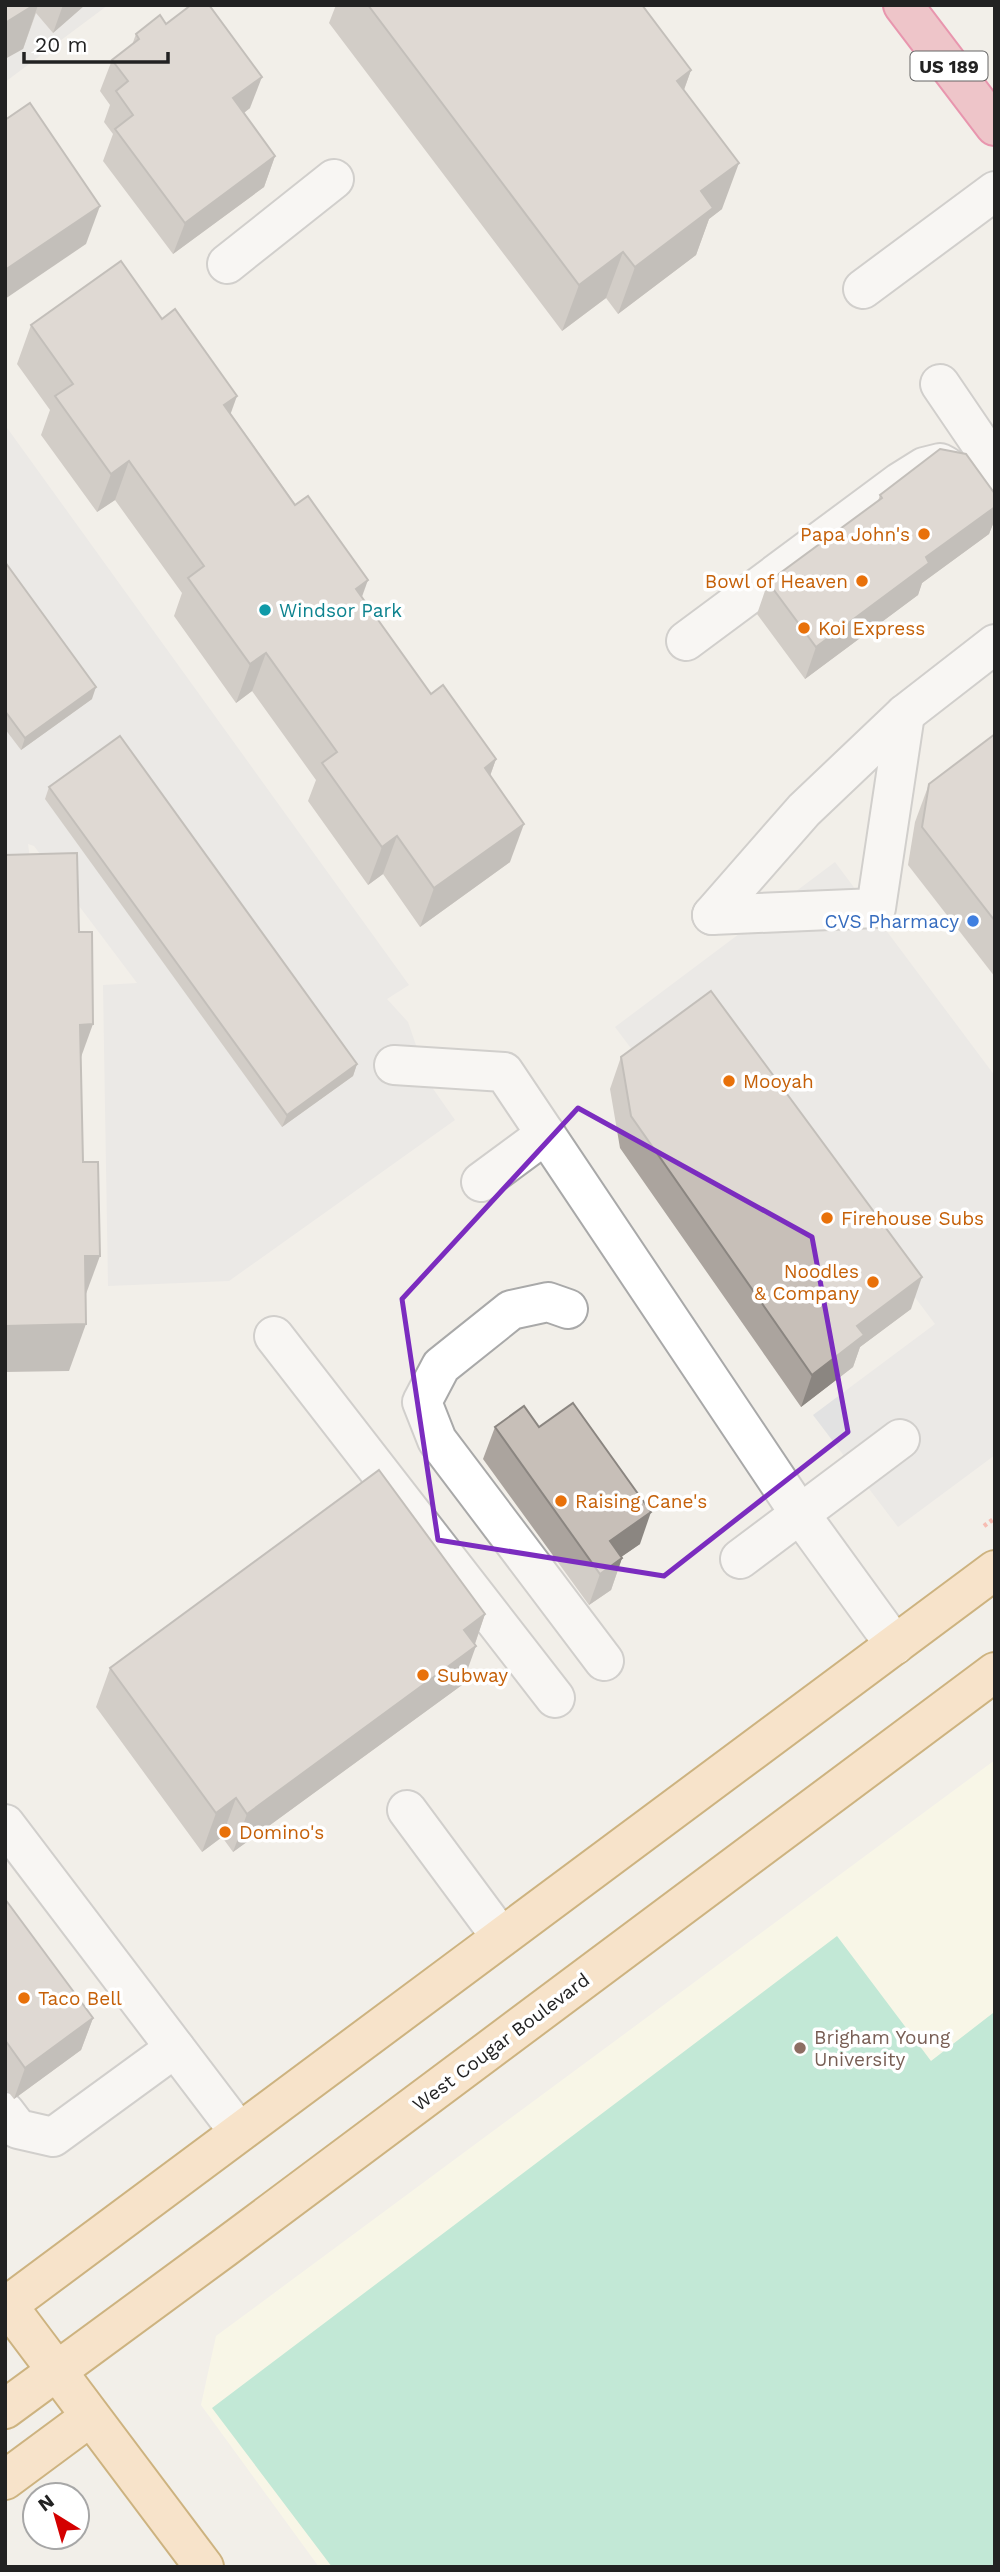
<svg xmlns="http://www.w3.org/2000/svg" width="1000" height="2572" font-family="'Work Sans',sans-serif">
  <style>
    .residential { fill: #e0dfdf }
    .education { fill: #ffffe5 }
    .pitch { fill: #88e0be }
    .parking { fill: #e2e2e2 }
    .lines { fill: none; stroke-linecap: round; stroke-linejoin: round }
    .minor-casing { stroke: #a9a9a9; stroke-width: 42 }
    .major-casing { stroke: #a06b00; stroke-width: 42 }
    .highway-casing { stroke: #dc2a67; stroke-width: 42 }
    .path { stroke: #fa8072; stroke-width: 4.5; stroke-dasharray: 3.5 3.5; stroke-linecap: butt }
    .minor { stroke: #fff; stroke-width: 38 }
    .major { stroke: #fcd6a4; stroke-width: 38 }
    .highway { stroke: #e892a2; stroke-width: 38 }
    .wall { fill: #aba49e }
    .shaded-wall { fill: #8b8681 }
    .building { fill: #c7bfb8; stroke: #8b8681; stroke-width: 2 }
    .marked { fill: none; stroke: #7b2cbf; stroke-width: 5; stroke-linejoin: round }
    .food-dot { fill: #e8710a; stroke: #fff; stroke-width: 2.5 }
    .culture-dot { fill: #0f9aa8; stroke: #fff; stroke-width: 2.5 }
    .shop-dot { fill: #3f7fe0; stroke: #fff; stroke-width: 2.5 }
    .education-dot { fill: #8d6e63; stroke: #fff; stroke-width: 2.5 }
    .labels { text-anchor: middle; dominant-baseline: central; stroke-width: 7; stroke-linejoin: round; paint-order: stroke }
    .shield { fill: #fff; stroke: #646464; stroke-width: 2 }
    .shield-label { font-size: 18px; font-weight: bold; fill: #222 }
    .food-label { font-size: 19px; fill: #c56008; stroke: #fff; text-anchor: start }
    .culture-label { font-size: 19px; fill: #0d838f; stroke: #fff; text-anchor: start }
    .shop-label { font-size: 19px; fill: #366cbe; stroke: #fff; text-anchor: end }
    .education-label { font-size: 19px; fill: #785e54; stroke: #fff; text-anchor: start }
    .street-label { font-size: 19px; fill: #222; stroke: #fff }
  </style>
  <rect width="100%" height="100%" fill="#f2efe9"/>
  <path class="residential" d="M5,5H108L5,82Z"/>
  <path class="education" d="M995,1760V2567H319L201,2405L216,2336Z"/>
  <path class="pitch" d="M837,1936L931,2061L993,2013L995,2015V2567H332L212,2408Z"/>
  <g class="parking">
    <path d="M5,425L409,985L387,999L408,1022L429,1083L455,1120L229,1281L108,1286L103,985L137,983L34,846L28,844L33,880L5,884Z"/>
    <path d="M835,862L995,1076V1455L898,1527L813,1415L935,1324L696,1005L633,1051L615,1027Z"/>
  </g>
  <g class="lines">
    <defs>
      <g id="minor">
        <path d="M227,264L334,179"/>
        <path d="M863,289L995,191"/>
        <path d="M940,384L995,465"/>
        <path d="M686,641L900,482L924,467L940,463C963,474 968,491 995,495"/>
        <path d="M712,915L804,810L905,714L995,644"/>
        <path d="M712,915L876,908L905,714"/>
        <path d="M394,1065L504,1072L800,1514L895,1645"/>
        <path d="M481,1182L546,1134"/>
        <path d="M568,1309L548,1302L511,1310L441,1366L422,1402L437,1440L604,1661"/>
        <path d="M274,1336L555,1698"/>
        <path d="M740,1559L900,1439"/>
        <path d="M407,1810L501,1937"/>
        <path d="M5,1824L239,2132"/>
        <path d="M5,2112L18,2129L53,2137L175,2048"/>
      </g>
      <g id="major">
        <path d="M5,2302L204,2567"/>
        <path d="M5,2307L995,1570"/>
        <path d="M5,2409L224,2248L995,1672"/>
        <path d="M5,2480L90,2417"/>
      </g>
      <path id="highway" d="M903,5L995,126"/>
    </defs>
    <use href="#minor" class="minor-casing"/>
    <use href="#major" class="major-casing"/>
    <use href="#highway" class="highway-casing"/>
    <path class="path" d="M984,1526L995,1518"/>
    <use href="#minor" class="minor"/>
    <use href="#major" class="major"/>
    <use href="#highway" class="highway"/>
  </g>
  <g class="wall">
    <path d="M5,5H85L53,33L36,13L23,49Z"/>
    <path d="M336,5H642L691,70L684,90L722,209L709,219L696,255L618,314L606,298L562,331L329,23Z"/>
    <path d="M166,24L250,108L244,113L275,156L264,187L173,254L103,161L113,134L104,122L110,105L100,91L112,60L132,45L136,34Z"/>
    <path d="M31,325L231,414L431,694L496,759L490,776L510,862L420,927L383,874L368,885L308,801L316,780L252,691L236,703L174,616L182,593L115,500L97,512L41,435L50,410L17,364Z"/>
    <path d="M995,494V519L989,534L922,583L918,595L805,679L757,614L768,582L878,501L880,495Z"/>
    <path d="M5,562L92,699L21,750L5,729Z"/>
    <path d="M995,734V977L908,865L915,822L929,784Z"/>
    <path d="M49,787L357,1064L353,1076L282,1127L45,799Z"/>
    <path d="M621,1057L911,1309L860,1347L853,1367L801,1407L620,1148L610,1089Z"/>
    <path d="M495,1427H539L640,1544L621,1557L622,1558L611,1590L589,1605L483,1459Z"/>
    <path d="M485,1614L475,1644L462,1685L233,1852L222,1837L202,1852L96,1707L110,1668Z"/>
    <path d="M5,1899L93,2018L81,2050L14,2099L5,2088Z"/>
  </g>
  <g class="shaded-wall">
    <path d="M34,5H38L23,49L5,59V23Z"/>
    <path d="M63,5H85L53,33Z"/>
    <path d="M691,70L674,117L677,81Z"/>
    <path d="M262,77L250,108L221,130L233,98Z"/>
    <path d="M275,156L264,187L173,254L185,223Z"/>
    <path d="M739,163L722,209L709,219L696,255L618,314L635,267L701,191Z"/>
    <path d="M100,206L86,244L5,299V270Z"/>
    <path d="M623,252L606,298L562,331L579,285Z"/>
    <path d="M237,396L223,435L224,405Z"/>
    <path d="M129,461L115,500L97,512L111,474Z"/>
    <path d="M995,507V519L989,534L922,583L918,595L805,679L816,647L926,557Z"/>
    <path d="M368,580L354,619L356,589Z"/>
    <path d="M266,653L252,691L236,703L250,664Z"/>
    <path d="M96,687L92,699L21,750L25,738Z"/>
    <path d="M496,759L482,798L485,768Z"/>
    <path d="M524,824L510,862L420,927L434,888Z"/>
    <path d="M397,836L383,874L368,885L382,847Z"/>
    <path d="M93,1024L76,1071L80,1025Z"/>
    <path d="M357,1064L353,1076L282,1127L287,1115Z"/>
    <path d="M85,1256H100L83,1302Z"/>
    <path d="M922,1277L911,1309L860,1347L853,1367L801,1407L812,1375L857,1326Z"/>
    <path d="M86,1324L69,1371L5,1372V1326Z"/>
    <path d="M651,1512L640,1544L598,1573L610,1541Z"/>
    <path d="M622,1558L611,1590L589,1605L600,1574Z"/>
    <path d="M485,1614L473,1649L476,1646L462,1685L233,1852L247,1814L464,1630Z"/>
    <path d="M236,1798L222,1837L202,1852L216,1813Z"/>
    <path d="M93,2018L81,2050L14,2099L25,2068Z"/>
  </g>
  <g class="building">
    <path d="M5,5H34L5,23Z"/>
    <path d="M191,5H209L262,77L233,98L275,156L185,223L115,129L133,115L116,91L128,81L112,60L139,39L136,34L160,15L166,24Z"/>
    <path d="M368,5H642L691,70L677,81L739,163L701,191L713,208L635,267L623,252L579,285Z"/>
    <path d="M30,103L100,206L5,270V120Z"/>
    <path d="M121,261L162,319L175,309L237,396L224,405L295,505L308,496L368,580L356,589L431,694L443,685L496,759L485,768L524,824L434,888L397,836L382,847L322,763L337,752L266,653L250,664L188,578L204,566L129,461L111,474L55,396L73,384L31,325Z"/>
    <path d="M940,449L966,454L995,494V507L926,557L929,563L816,647L768,582L882,498L880,495Z"/>
    <path d="M5,562L96,687L25,738L5,711Z"/>
    <path d="M995,734V921L922,827L929,784Z"/>
    <path d="M120,736L357,1064L287,1115L49,787Z"/>
    <path d="M77,853L79,932H92L93,1024L80,1025L83,1162H98L100,1256H85L86,1324L5,1326V855Z"/>
    <path d="M711,991L922,1277L857,1326L864,1335L812,1375L631,1116L621,1057Z"/>
    <path d="M573,1403L651,1512L610,1541L622,1558L600,1574L495,1427L524,1406L539,1427Z"/>
    <path d="M379,1470L485,1614L464,1630L476,1646L247,1814L236,1798L216,1813L110,1668Z"/>
    <path d="M5,1899L93,2018L25,2068L5,2040Z"/>
  </g>
  <path d="M0 0H1000V2572H0ZM578,1108L812,1237L848,1432L664,1576L438,1540L402,1299Z" fill="#f2efe9" fill-opacity=".55" fill-rule="evenodd"/>
  <path class="marked" d="M578,1108L812,1237L848,1432L664,1576L438,1540L402,1299Z"/>
  <g class="food-dot">
    <circle cx="924" cy="534" r="7"/>
    <circle cx="862" cy="581" r="7"/>
    <circle cx="804" cy="628" r="7"/>
    <circle cx="729" cy="1081" r="7"/>
    <circle cx="827" cy="1218" r="7"/>
    <circle cx="873" cy="1282" r="7"/>
    <circle cx="561" cy="1501" r="7"/>
    <circle cx="423" cy="1675" r="7"/>
    <circle cx="225" cy="1832" r="7"/>
    <circle cx="24" cy="1998" r="7"/>
  </g>
  <circle class="culture-dot" cx="265" cy="610" r="7"/>
  <circle class="shop-dot" cx="973" cy="921" r="7"/>
  <circle class="education-dot" cx="800" cy="2048" r="7"/>
  <g class="labels">
    <rect class="shield" x="910.5" y="51.5" width="77" height="29" rx="5"/>
    <g class="shield-label">
      <text x="949" y="66">US 189</text>
    </g>
    <g class="food-label">
      <text x="910" y="534" text-anchor="end">Papa John's</text>
      <text x="848" y="581" text-anchor="end">Bowl of Heaven</text>
      <text x="818" y="628">Koi Express</text>
      <text x="743" y="1081">Mooyah</text>
      <text x="841" y="1218">Firehouse Subs</text>
      <text x="859" y="1271" text-anchor="end">Noodles<tspan x="859" dy="22">&amp; Company</tspan></text>
      <text x="575" y="1501">Raising Cane's</text>
      <text x="437" y="1675">Subway</text>
      <text x="239" y="1832">Domino's</text>
      <text x="38" y="1998">Taco Bell</text>
    </g>
    <g class="culture-label">
      <text x="279" y="610">Windsor Park</text>
    </g>
    <g class="shop-label">
      <text x="959" y="921">CVS Pharmacy</text>
    </g>
    <g class="education-label">
      <text x="814" y="2037">Brigham Young<tspan x="814" dy="22">University</tspan></text>
    </g>
    <g class="street-label">
      <text transform="translate(501 2042) rotate(-37)">West Cougar Boulevard</text>
    </g>
  </g>
  <rect width="1000" height="2572" fill="none" stroke="#222222" stroke-width="14"/>
  <g transform="translate(56 2516) rotate(323)"><circle r="33" fill="#ffffff" stroke="#a7a7a7" stroke-width="2"/>
  <path d="M0-5L12 26L0 18L-12 26Z" fill="#d40000"/>
  <text y="-10" font-size="19" font-weight="bold" text-anchor="middle" fill="#222222">N</text>
  </g>
  <path d="M24 52v10h144v-10" fill="none" stroke="#222222" stroke-width="3.5"/>
  <text x="35" y="52" font-size="21" fill="#222222" stroke="#ffffff" stroke-width="5" paint-order="stroke">20 m</text>
</svg>
